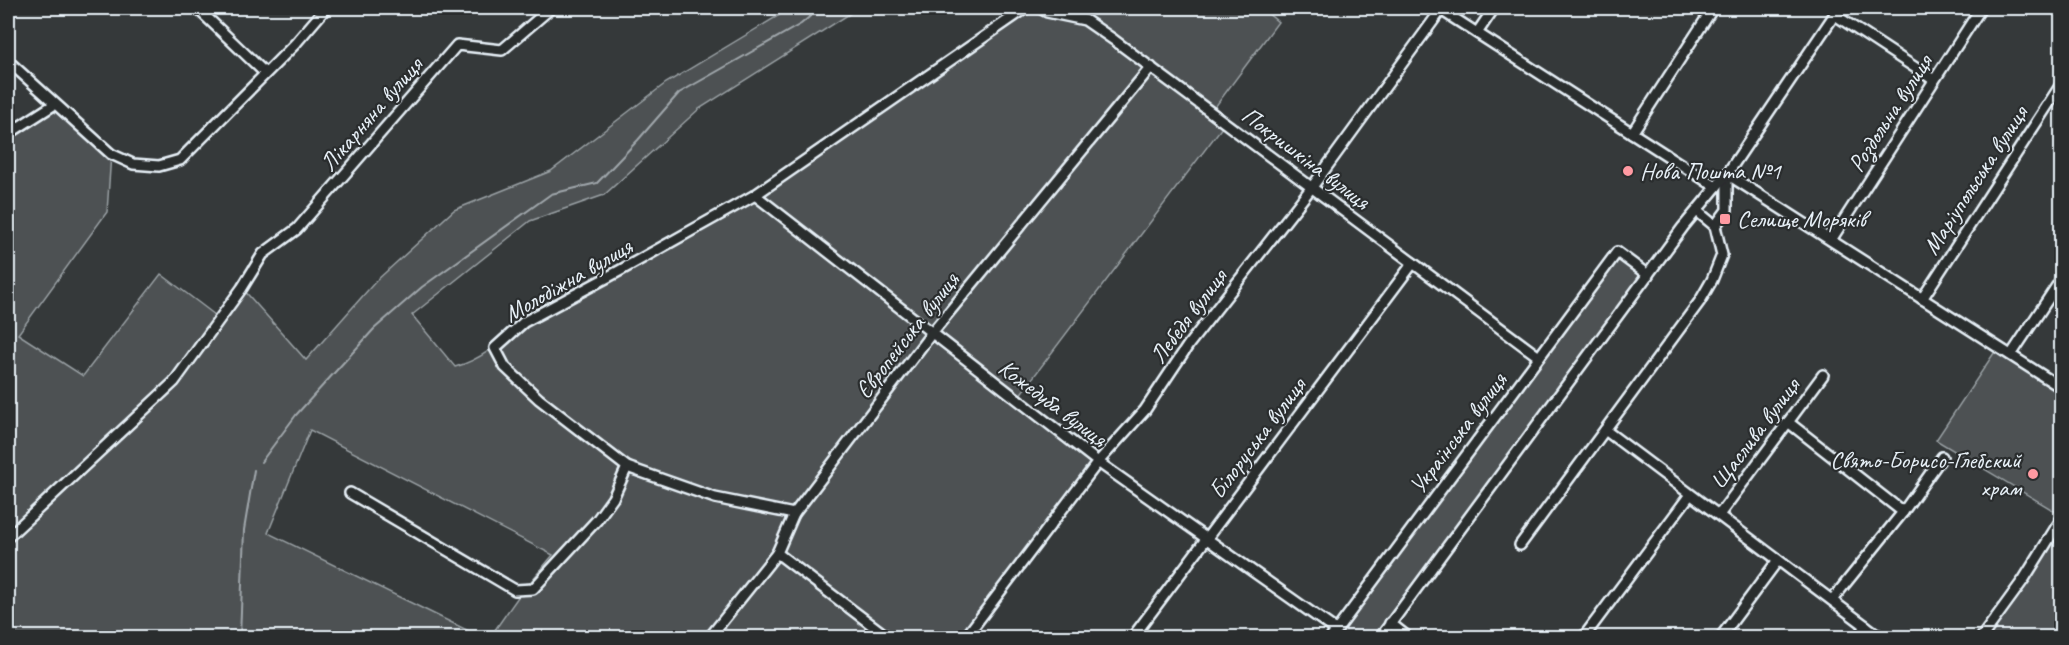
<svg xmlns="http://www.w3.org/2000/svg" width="2069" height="645" font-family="Caveat,sans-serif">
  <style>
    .green { fill: #4d5152; stroke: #9aa1a5; stroke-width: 1.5 }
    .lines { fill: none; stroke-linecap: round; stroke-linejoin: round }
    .stream { stroke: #a0a7ac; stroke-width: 2 }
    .minor-casing { stroke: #e8f1f8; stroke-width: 14 }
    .minor { stroke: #2a2d2e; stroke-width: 9 }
    .poi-dot { fill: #ff9aa2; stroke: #2a2d2e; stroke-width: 2 }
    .labels { text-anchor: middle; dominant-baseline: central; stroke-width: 4.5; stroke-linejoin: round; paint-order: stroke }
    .street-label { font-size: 24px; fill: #e8f1f8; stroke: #2a2d2e }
    .poi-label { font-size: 24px; fill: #e8f1f8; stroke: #2a2d2e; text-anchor: start }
  </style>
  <rect width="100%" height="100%" fill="#35393a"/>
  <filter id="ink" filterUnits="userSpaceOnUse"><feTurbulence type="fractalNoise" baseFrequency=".0167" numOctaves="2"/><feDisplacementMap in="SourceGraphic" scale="12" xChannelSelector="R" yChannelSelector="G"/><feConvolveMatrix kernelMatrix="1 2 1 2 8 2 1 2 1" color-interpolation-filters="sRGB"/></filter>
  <g filter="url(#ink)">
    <g class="green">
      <path d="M791,8H859L699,109L604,195L530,221L412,315L455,367C483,359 502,341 524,322L755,195L1026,8H1261L1278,22L1212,111L1226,122L1016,400L1098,462L965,637H490L518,597L553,555L310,430L268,533L481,637L8,638V134L55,104L111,154L107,212L18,334L83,376L161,274L219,318L242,288L306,360L376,281L454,210L551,171L666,83Z"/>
      <path d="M1617,252L1644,272L1373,637L1331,638Z"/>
      <path d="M1998,347L2061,388V515L1936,440Z"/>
      <path d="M2061,518V637L1981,638Z"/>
    </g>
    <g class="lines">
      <g class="stream">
        <path d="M261,462L296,415L374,329L422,287L551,194L597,183L638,140L679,93L801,24L820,8"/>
        <path d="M240,638L244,530L254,470"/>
      </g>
      <defs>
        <g id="minor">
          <path d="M197,8L265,73"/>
          <path d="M1040,8L1047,12L1085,20L1114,40L1539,357"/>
          <path d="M1438,8L1716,187"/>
          <path d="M1835,15L1934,80"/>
          <path d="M1477,33L1494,8"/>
          <path d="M8,61L111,154L133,164L159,166L180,160L295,44L326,8"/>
          <path d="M1632,133L1713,8"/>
          <path d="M8,134L55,104"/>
          <path d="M1727,174L2062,388"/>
          <path d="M755,195L1098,462L1336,630"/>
          <path d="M1697,211L1715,226"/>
          <path d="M1715,226L1727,210V174"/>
          <path d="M1831,240L1981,8"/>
          <path d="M1922,299L2062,83"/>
          <path d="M2011,355L2062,278"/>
          <path d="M1788,422L1903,512"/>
          <path d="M1605,430L1882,638"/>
          <path d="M350,493L515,590L533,589L597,520L613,498L627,467"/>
          <path d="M794,514L715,498L627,467L539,399L505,367L495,348L524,322L621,270L755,195L1026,8"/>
          <path d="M1719,515L1823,375"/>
          <path d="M8,537L174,382L242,288L263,254L297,229L457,45L502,50L551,8"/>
          <path d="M1520,545L1700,301L1712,280L1722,255L1715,226"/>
          <path d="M777,553L889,638"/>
          <path d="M1832,600L1903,512L1942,457"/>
          <path d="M1390,623L1409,638"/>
          <path d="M709,638L777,553L794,514L931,334L1151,67"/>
          <path d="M965,638L1098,462L1145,410L1189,344L1312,187L1441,10"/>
          <path d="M1132,638L1413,263"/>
          <path d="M1331,638L1617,252L1648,275"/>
          <path d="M1380,638L1683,227L1727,174L1839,8"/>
          <path d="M1583,638L1689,496"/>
          <path d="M1720,638L1778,560"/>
          <path d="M1858,638L1866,626"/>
          <path d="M1981,638L2024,579L2062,518"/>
        </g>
      </defs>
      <use href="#minor" class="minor-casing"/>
      <use href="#minor" class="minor"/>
    </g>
  </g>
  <g class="poi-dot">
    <circle cx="1628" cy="171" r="6"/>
    <rect x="1719" y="213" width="12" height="12" rx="3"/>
    <circle cx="2033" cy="474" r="6"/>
  </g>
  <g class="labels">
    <g class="street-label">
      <text transform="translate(1890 113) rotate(-57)">Роздольна вулиця</text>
      <text transform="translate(371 114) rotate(-49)">Лікарняна вулиця</text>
      <text transform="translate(1306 158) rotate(37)">Покришкіна вулиця</text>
      <text transform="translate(1975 180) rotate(-57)">Маріупольська вулиця</text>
      <text transform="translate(568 280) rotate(-30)">Молодіжна вулиця</text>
      <text transform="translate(1188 316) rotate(-53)">Лебедя вулиця</text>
      <text transform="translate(907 335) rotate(-52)">Європейська вулиця</text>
      <text transform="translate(1053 403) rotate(37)">Кожедуба вулиця</text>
      <text transform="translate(1458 433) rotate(-53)">Українська вулиця</text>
      <text transform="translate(1755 433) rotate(-53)">Щаслива вулиця</text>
      <text transform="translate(1257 438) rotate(-53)">Білоруська вулиця</text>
    </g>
    <g class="poi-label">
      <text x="1640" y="171">Нова Пошта №1</text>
      <text x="1737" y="219">Селище Моряків</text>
      <text x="2021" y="460" text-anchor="end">Свято-Борисо-Глебский<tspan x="2021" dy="28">храм</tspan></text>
    </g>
  </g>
  <rect width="2069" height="645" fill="none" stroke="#2a2d2e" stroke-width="30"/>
  <rect x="15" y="15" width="2039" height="615" fill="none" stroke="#e8f1f8" stroke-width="2" filter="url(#ink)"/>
</svg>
